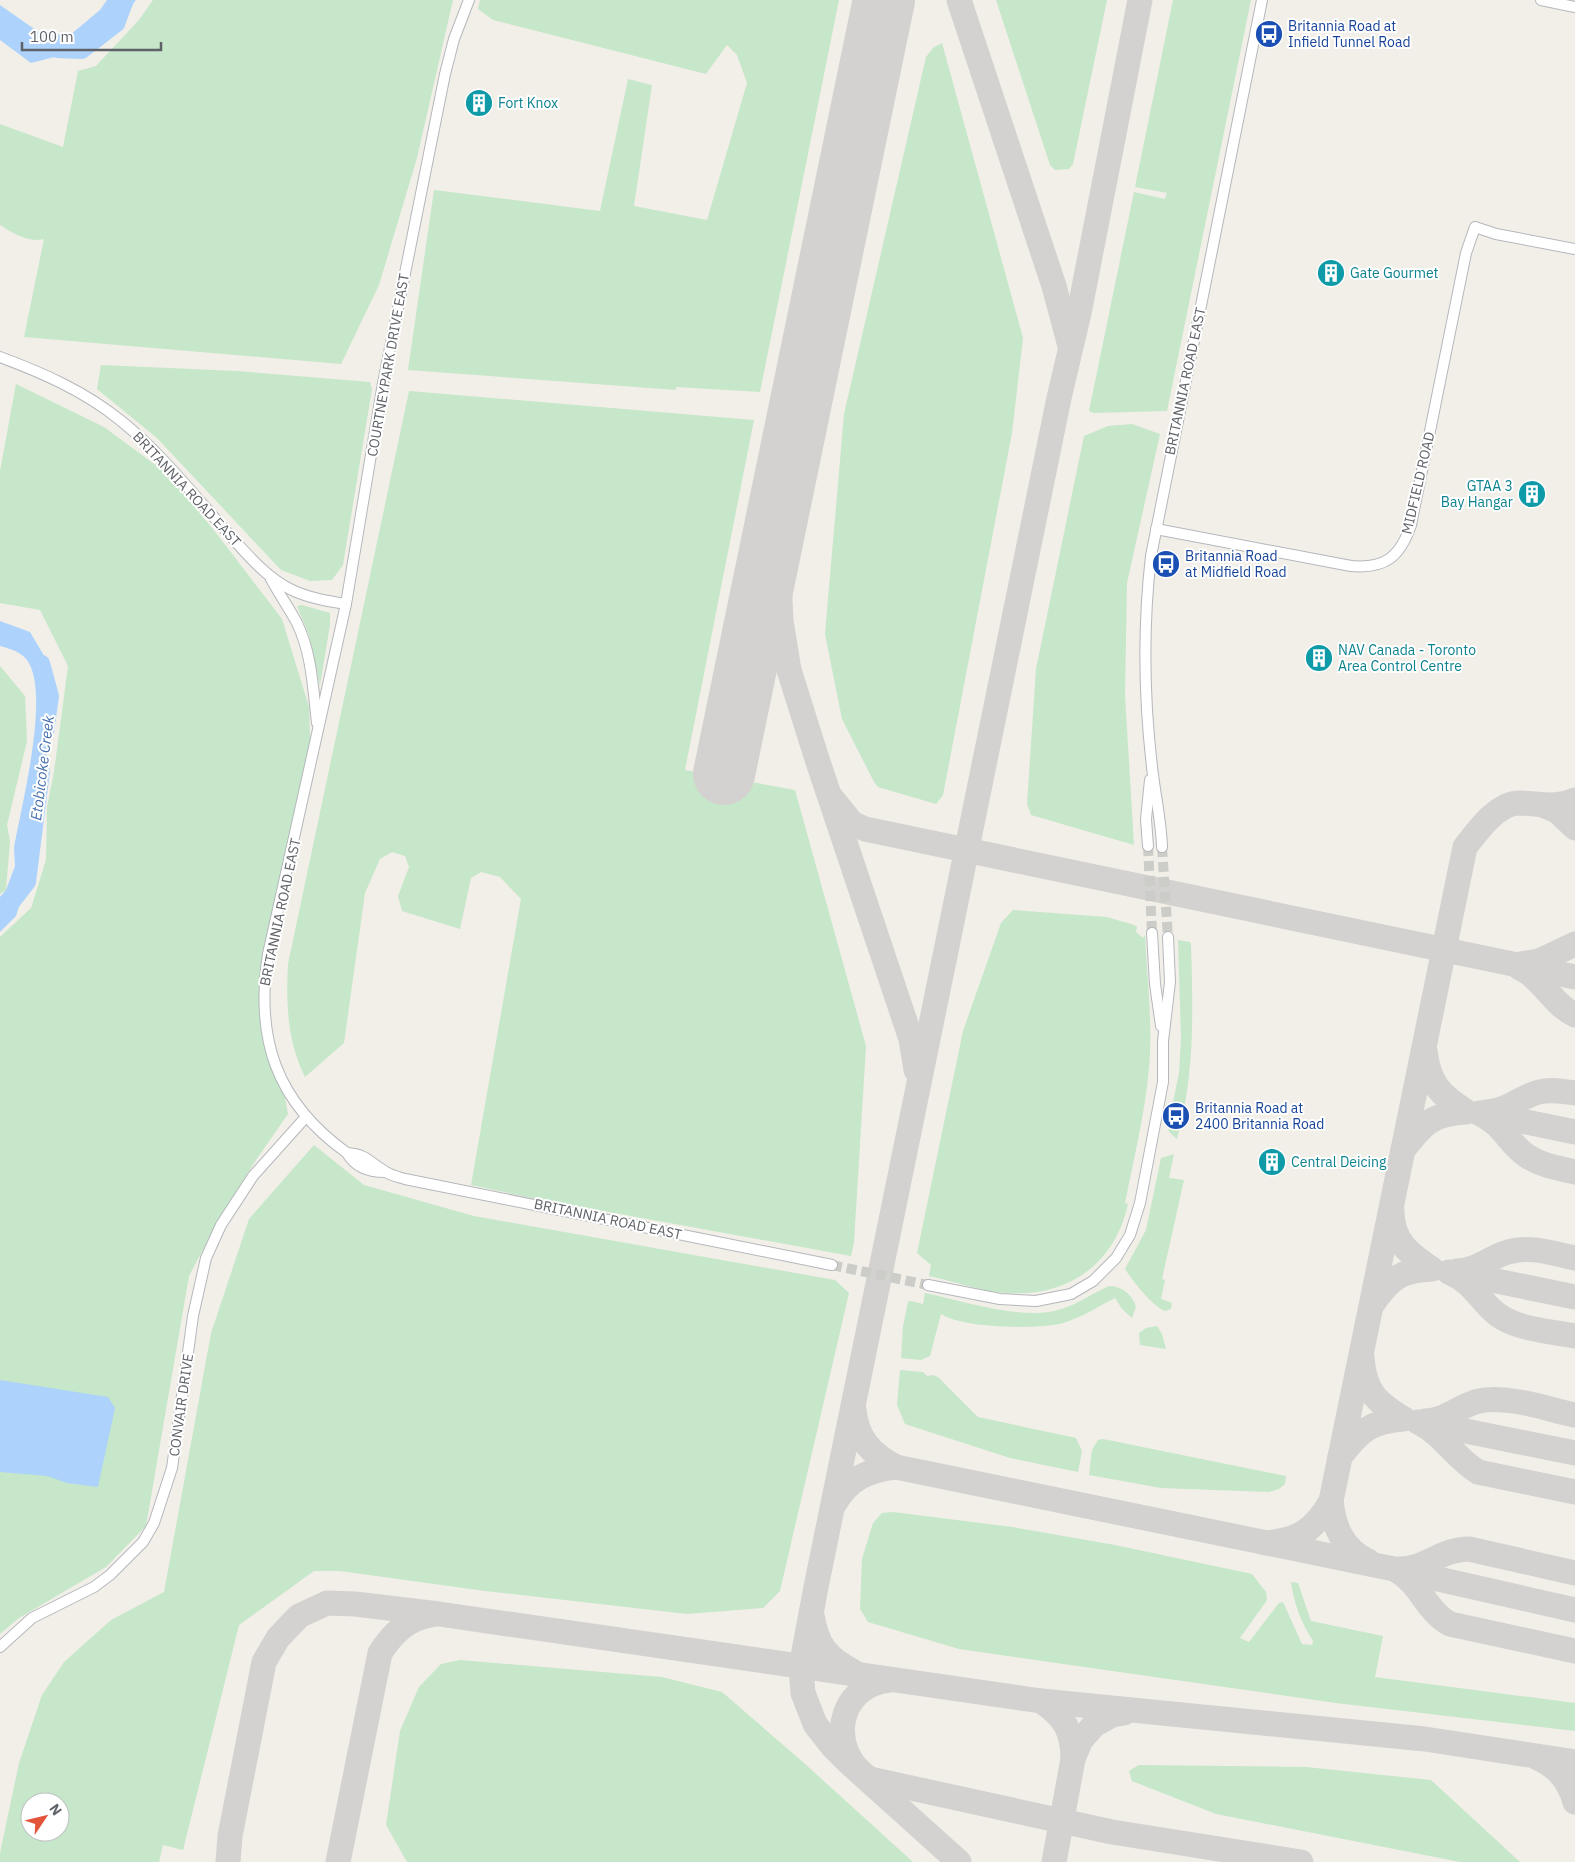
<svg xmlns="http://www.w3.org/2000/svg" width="1575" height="1862" font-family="'IBM Plex Sans',sans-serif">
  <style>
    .green { fill: #c6e7c9; fill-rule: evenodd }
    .water { fill: #add3fc }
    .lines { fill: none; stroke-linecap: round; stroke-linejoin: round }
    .river { stroke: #add3fc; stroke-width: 16 }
    .taxiway { stroke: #d4d2d0; stroke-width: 25 }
    .runway { stroke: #d4d2d0; stroke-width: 62 }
    .minor-tunnel { stroke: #ccccc8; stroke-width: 10; stroke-dasharray: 10 5; stroke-linecap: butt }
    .minor-casing { stroke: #b5b7bc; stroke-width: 12 }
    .minor { stroke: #fff; stroke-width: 10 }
    .labels { text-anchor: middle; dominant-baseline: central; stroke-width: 4; stroke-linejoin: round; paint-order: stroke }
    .transit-label { font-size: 14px; fill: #164399; stroke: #fff; text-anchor: start }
    .culture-label { font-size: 14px; fill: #0d838f; stroke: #fff; text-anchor: start }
    .street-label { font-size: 14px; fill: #5f6268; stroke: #fff }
    .water-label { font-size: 15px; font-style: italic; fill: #4872af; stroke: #fff }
  </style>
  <rect width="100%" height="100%" fill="#f1efe8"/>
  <g class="green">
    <path d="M153,0H453L417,158L379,285L341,364L24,337L44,239C28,243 13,233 0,225V124L63,147L78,71L96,66L139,20Z"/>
    <path d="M480,0H839L760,392L676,387V390L408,370L434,190L600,211L628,79L652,85L634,206L707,220L747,83L737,55L727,45L706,74L493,20L478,9Z"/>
    <path d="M996,0H1107L1073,164L1069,169L1055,170L1050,165Z"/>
    <path d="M1173,0H1251L1167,411L1094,413L1089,411L1134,192L1165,199L1167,193L1135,187Z"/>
    <path d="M942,43L1023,338L1012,433L943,795L936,804L878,787L874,782L842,719L825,634L844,414L926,57L934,47Z"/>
    <path d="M101,365L237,371L370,382L372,389L343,565L332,580L310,581L281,570L157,438L97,389Z"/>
    <path d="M16,384L104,427L165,472L213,529L282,619L309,707L311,764L263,982L288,1114L256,1160L218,1221L189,1276L146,1526L106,1567L19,1618L0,1634V937L31,908L46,860L47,807L54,772L68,666L40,610L0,603V471Z"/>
    <path d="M409,391L754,420L685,770L795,790L866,1046L854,1242L851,1256L532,1198L471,1185L521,899L500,877L481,872L471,878L460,929L402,911L398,896L409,867L405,856L392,852L380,859L365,893L344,1043L305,1077C287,1041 286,1003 288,964Z"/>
    <path d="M1132,424L1160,434L1127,583L1125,695L1134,845L1031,815L1027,804L1036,669L1084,436L1108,426Z"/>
    <path d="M302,605L330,613V625L320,685L309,635L297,606Z"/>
    <path d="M0,666L25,696L27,741L7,825L10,841L6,890L0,894Z"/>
    <path d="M1013,910L1107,917L1134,925L1137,927L1136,932L1143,938L1145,935C1147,978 1153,1024 1149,1068C1145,1113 1134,1158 1125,1203L1128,1204C1115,1264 1068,1297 1008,1293C982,1292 954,1281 929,1276L931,1265L917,1253L963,1031L1001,923Z"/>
    <path d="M1178,940L1190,942L1191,945C1193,1011 1195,1075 1177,1139L1169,1132L1168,1126L1179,1073L1181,1038Z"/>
    <path d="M314,1145L364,1185L474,1216L835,1280L849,1293L780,1591L763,1608L687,1614L485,1591L340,1571H314L239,1625L183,1850L163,1845L159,1862H0V1853L19,1763L42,1695L64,1662L111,1620L164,1592L211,1333L249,1219ZM30,1802H60V1832H30Z"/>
    <path d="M1174,1154L1169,1178L1184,1180L1162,1279L1165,1280L1161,1299L1172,1303L1171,1309L1165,1311C1153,1307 1132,1280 1125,1269L1146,1230L1161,1158Z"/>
    <path d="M1109,1286C1122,1286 1132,1294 1136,1307L1132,1318L1122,1309L1115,1298C1099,1306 1081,1318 1063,1323C1038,1330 962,1328 941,1314L930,1356L921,1360L901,1358L903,1326L908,1302L911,1301L923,1304L925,1293C963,1301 1017,1319 1054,1311C1074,1307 1091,1294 1109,1286Z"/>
    <path d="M1157,1326L1162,1334L1166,1349L1140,1345L1139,1333L1146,1328Z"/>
    <path d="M900,1370L923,1372L927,1376L933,1375L938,1377L978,1417L1076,1438L1082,1451L1078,1472L1010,1458L905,1424L897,1405Z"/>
    <path d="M1103,1439L1286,1476L1285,1484L1279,1489L1269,1492L1161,1488L1089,1475L1092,1450L1098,1440Z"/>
    <path d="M893,1512L1012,1527L1115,1545L1252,1574L1266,1592L1267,1600L1240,1638L1249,1642L1279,1603L1283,1602L1302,1644L1312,1645L1313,1641C1301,1622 1294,1604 1291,1582L1298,1583L1311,1621L1383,1636L1375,1677L1575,1703V1731L1336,1703L959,1649L868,1622L860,1609L862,1559L873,1523L882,1513Z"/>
    <path d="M460,1660L662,1677L722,1692L804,1763L913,1862H407L386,1825L400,1731L419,1687L441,1664Z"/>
    <path d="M1139,1765L1306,1767L1431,1780L1520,1862H1460L1216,1814L1132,1781L1129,1771Z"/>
  </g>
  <g class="water">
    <path d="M107,0H136L100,45L31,63L0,40V5L40,33L70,35L100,10Z"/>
    <path d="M0,621L30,632L46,659L50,715L46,763L32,822L30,870L16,916L0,932V897L6,890L15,866L14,848C21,807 51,693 27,660C20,651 10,649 0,646Z"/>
    <path d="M0,1380L108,1397L115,1408L98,1487L67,1483L47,1476L0,1472Z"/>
  </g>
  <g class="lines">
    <g class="river">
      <path d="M57,50L82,51L117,24L126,0"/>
      <path d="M42,663L51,696L46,732"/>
      <path d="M0,918L28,882L42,771"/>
    </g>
    <g class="taxiway">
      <path d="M959,0L1054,286L1070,346"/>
      <path d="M782,498L779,578L781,621L789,670L817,759L911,1039L916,1070"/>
      <path d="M831,797L852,823L865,829L1575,977"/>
      <path d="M1545,806L1557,811L1575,828"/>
      <path d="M1520,964L1539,961L1575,944"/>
      <path d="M1520,968C1543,979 1552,1004 1575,1015"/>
      <path d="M1486,1112C1506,1112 1520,1097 1539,1092C1550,1089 1563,1091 1575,1093"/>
      <path d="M1479,1113C1505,1126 1507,1142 1527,1156C1542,1166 1558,1168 1575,1172"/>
      <path d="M1487,1114L1575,1132"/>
      <path d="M1403,1150C1423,1124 1433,1113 1467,1112C1440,1095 1429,1084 1425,1051"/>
      <path d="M1457,1271C1477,1271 1490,1257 1508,1252C1530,1245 1554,1254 1575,1258"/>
      <path d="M1449,1272C1476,1284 1478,1300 1498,1315C1519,1330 1550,1331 1575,1336"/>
      <path d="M1457,1273L1575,1297"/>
      <path d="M1372,1305C1389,1279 1401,1270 1432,1269C1409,1254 1392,1241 1392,1211"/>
      <path d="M854,1410C857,1439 871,1454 896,1467"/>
      <path d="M1425,1421C1446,1421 1460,1405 1479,1401C1509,1395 1546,1409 1575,1415"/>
      <path d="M1418,1422C1443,1434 1455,1458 1478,1472L1575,1492"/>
      <path d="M1426,1423L1575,1453"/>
      <path d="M1340,1457C1359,1432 1370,1421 1404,1419C1376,1402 1365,1392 1362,1358"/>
      <path d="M1331,1501C1334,1528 1343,1549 1368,1561"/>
      <path d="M835,1503C849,1479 868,1470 896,1467L1394,1569L1575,1610"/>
      <path d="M1265,1543C1300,1540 1314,1530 1331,1501L1465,847C1477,832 1496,804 1518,803C1538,803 1556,809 1575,800"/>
      <path d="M1400,1569C1426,1569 1441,1549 1469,1549L1575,1573"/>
      <path d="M1396,1570C1420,1583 1426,1611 1450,1624L1575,1651"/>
      <path d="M812,1615C817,1646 827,1658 854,1672"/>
      <path d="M890,1680C836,1685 826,1752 870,1779L1112,1832L1301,1862"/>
      <path d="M1041,1701C1064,1716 1073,1731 1073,1759"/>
      <path d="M1538,1758C1558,1767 1569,1781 1575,1802"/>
      <path d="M228,1862L230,1836L264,1662L278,1638L299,1616L327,1603L355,1604L439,1614L1041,1701L1425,1739L1575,1762"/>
      <path d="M338,1862L380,1653C393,1633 407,1619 431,1615"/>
      <path d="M959,1862L848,1762L833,1747L815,1724L803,1693L801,1667L816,1587L1059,398L1079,313L1140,0"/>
      <path d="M1054,1862L1073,1759L1081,1740L1094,1725L1112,1715L1124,1713"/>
    </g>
    <path class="runway" d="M724,774L884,0"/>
    <g class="minor-tunnel">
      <path d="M1148,846L1152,933"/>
      <path d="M1162,847L1168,937"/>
      <path d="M832,1265L928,1285"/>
    </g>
    <defs>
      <g id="minor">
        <path d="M1541,0L1575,7"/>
        <path d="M0,357C43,373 84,391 120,420C160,452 193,494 227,532C246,553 266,578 292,590C309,598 327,601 346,604"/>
        <path d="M1156,529L1351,566C1385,569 1400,557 1411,525L1466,253L1475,227L1496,234L1575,249"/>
        <path d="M271,579C279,594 289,608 297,623C312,654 313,689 317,723"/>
        <path d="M1148,846L1146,819L1150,780"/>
        <path d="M1162,847C1161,819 1155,794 1152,767C1144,698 1143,625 1151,556L1262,0"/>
        <path d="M1152,933L1155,984L1161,1026"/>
        <path d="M347,1153C367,1154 371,1164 386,1172C392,1176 399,1177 405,1179L832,1265"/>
        <path d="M385,1172C370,1172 355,1167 347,1153C276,1102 255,1039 268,954L346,604L383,383L445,74L454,39L469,0"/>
        <path d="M928,1285L1000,1299L1036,1301L1071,1294L1093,1281L1116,1258L1130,1235L1140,1203L1163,1082V1041L1170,982L1168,937"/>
        <path d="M0,1647L32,1618L94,1587L110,1575L143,1542L154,1523L172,1468L193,1316L206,1258L221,1225L253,1176L305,1118"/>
      </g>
    </defs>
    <use href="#minor" class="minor-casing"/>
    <use href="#minor" class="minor"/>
  </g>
  <defs>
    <symbol id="bus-disc" viewBox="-11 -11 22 22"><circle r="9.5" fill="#1a4fb4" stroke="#fff"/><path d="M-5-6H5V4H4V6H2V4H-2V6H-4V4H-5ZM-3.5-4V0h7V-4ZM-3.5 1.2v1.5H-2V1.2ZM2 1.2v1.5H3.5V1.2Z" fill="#fff"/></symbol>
    <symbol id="building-disc" viewBox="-11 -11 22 22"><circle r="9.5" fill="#0f9aa8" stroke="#fff"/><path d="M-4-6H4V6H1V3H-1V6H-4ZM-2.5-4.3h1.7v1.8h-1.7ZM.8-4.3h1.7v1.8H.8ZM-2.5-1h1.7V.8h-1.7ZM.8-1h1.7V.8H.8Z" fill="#fff"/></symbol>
  </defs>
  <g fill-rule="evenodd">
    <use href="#bus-disc" x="1253" y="18" width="32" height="32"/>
    <use href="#building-disc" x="463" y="87" width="32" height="32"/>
    <use href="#building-disc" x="1315" y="257" width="32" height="32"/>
    <use href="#building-disc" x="1516" y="478" width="32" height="32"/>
    <use href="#bus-disc" x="1150" y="548" width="32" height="32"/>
    <use href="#building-disc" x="1303" y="642" width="32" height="32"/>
    <use href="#bus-disc" x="1160" y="1100" width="32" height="32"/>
    <use href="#building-disc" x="1256" y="1146" width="32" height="32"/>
  </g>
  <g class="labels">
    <g class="transit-label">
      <text x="1288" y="26">Britannia Road at<tspan x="1288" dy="16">Infield Tunnel Road</tspan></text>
      <text x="1185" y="556">Britannia Road<tspan x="1185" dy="16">at Midfield Road</tspan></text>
      <text x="1195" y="1108">Britannia Road at<tspan x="1195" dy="16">2400 Britannia Road</tspan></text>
    </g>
    <g class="culture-label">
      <text x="498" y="103">Fort Knox</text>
      <text x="1350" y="273">Gate Gourmet</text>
      <text x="1513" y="486" text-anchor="end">GTAA 3<tspan x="1513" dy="16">Bay Hangar</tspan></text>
      <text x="1338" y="650">NAV Canada - Toronto<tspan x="1338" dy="16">Area Control Centre</tspan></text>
      <text x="1291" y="1162">Central Deicing</text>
    </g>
    <g class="street-label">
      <text transform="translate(388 365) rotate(-80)">COURTNEYPARK DRIVE EAST</text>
      <text transform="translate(1185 381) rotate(-78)">BRITANNIA ROAD EAST</text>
      <text transform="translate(1418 483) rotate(-77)">MIDFIELD ROAD</text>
      <text transform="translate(187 489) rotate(47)">BRITANNIA ROAD EAST</text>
      <text transform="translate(280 912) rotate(-78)">BRITANNIA ROAD EAST</text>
      <text transform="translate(608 1219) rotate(12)">BRITANNIA ROAD EAST</text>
      <text transform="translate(181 1405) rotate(-82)">CONVAIR DRIVE</text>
    </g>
    <g class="water-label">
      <text transform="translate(42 768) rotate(-83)">Etobicoke Creek</text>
    </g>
  </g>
  <g transform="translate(45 1817) rotate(55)"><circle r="24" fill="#ffffff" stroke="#bfc0c3"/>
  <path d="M0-4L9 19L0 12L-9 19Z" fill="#e3553b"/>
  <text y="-8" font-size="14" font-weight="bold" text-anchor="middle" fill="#5f6268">N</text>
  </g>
  <path d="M22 42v8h139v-8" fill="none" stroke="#5f6268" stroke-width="2.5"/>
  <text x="30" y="42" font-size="15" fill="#5f6268" stroke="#ffffff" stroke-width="4" paint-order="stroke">100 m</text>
</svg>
